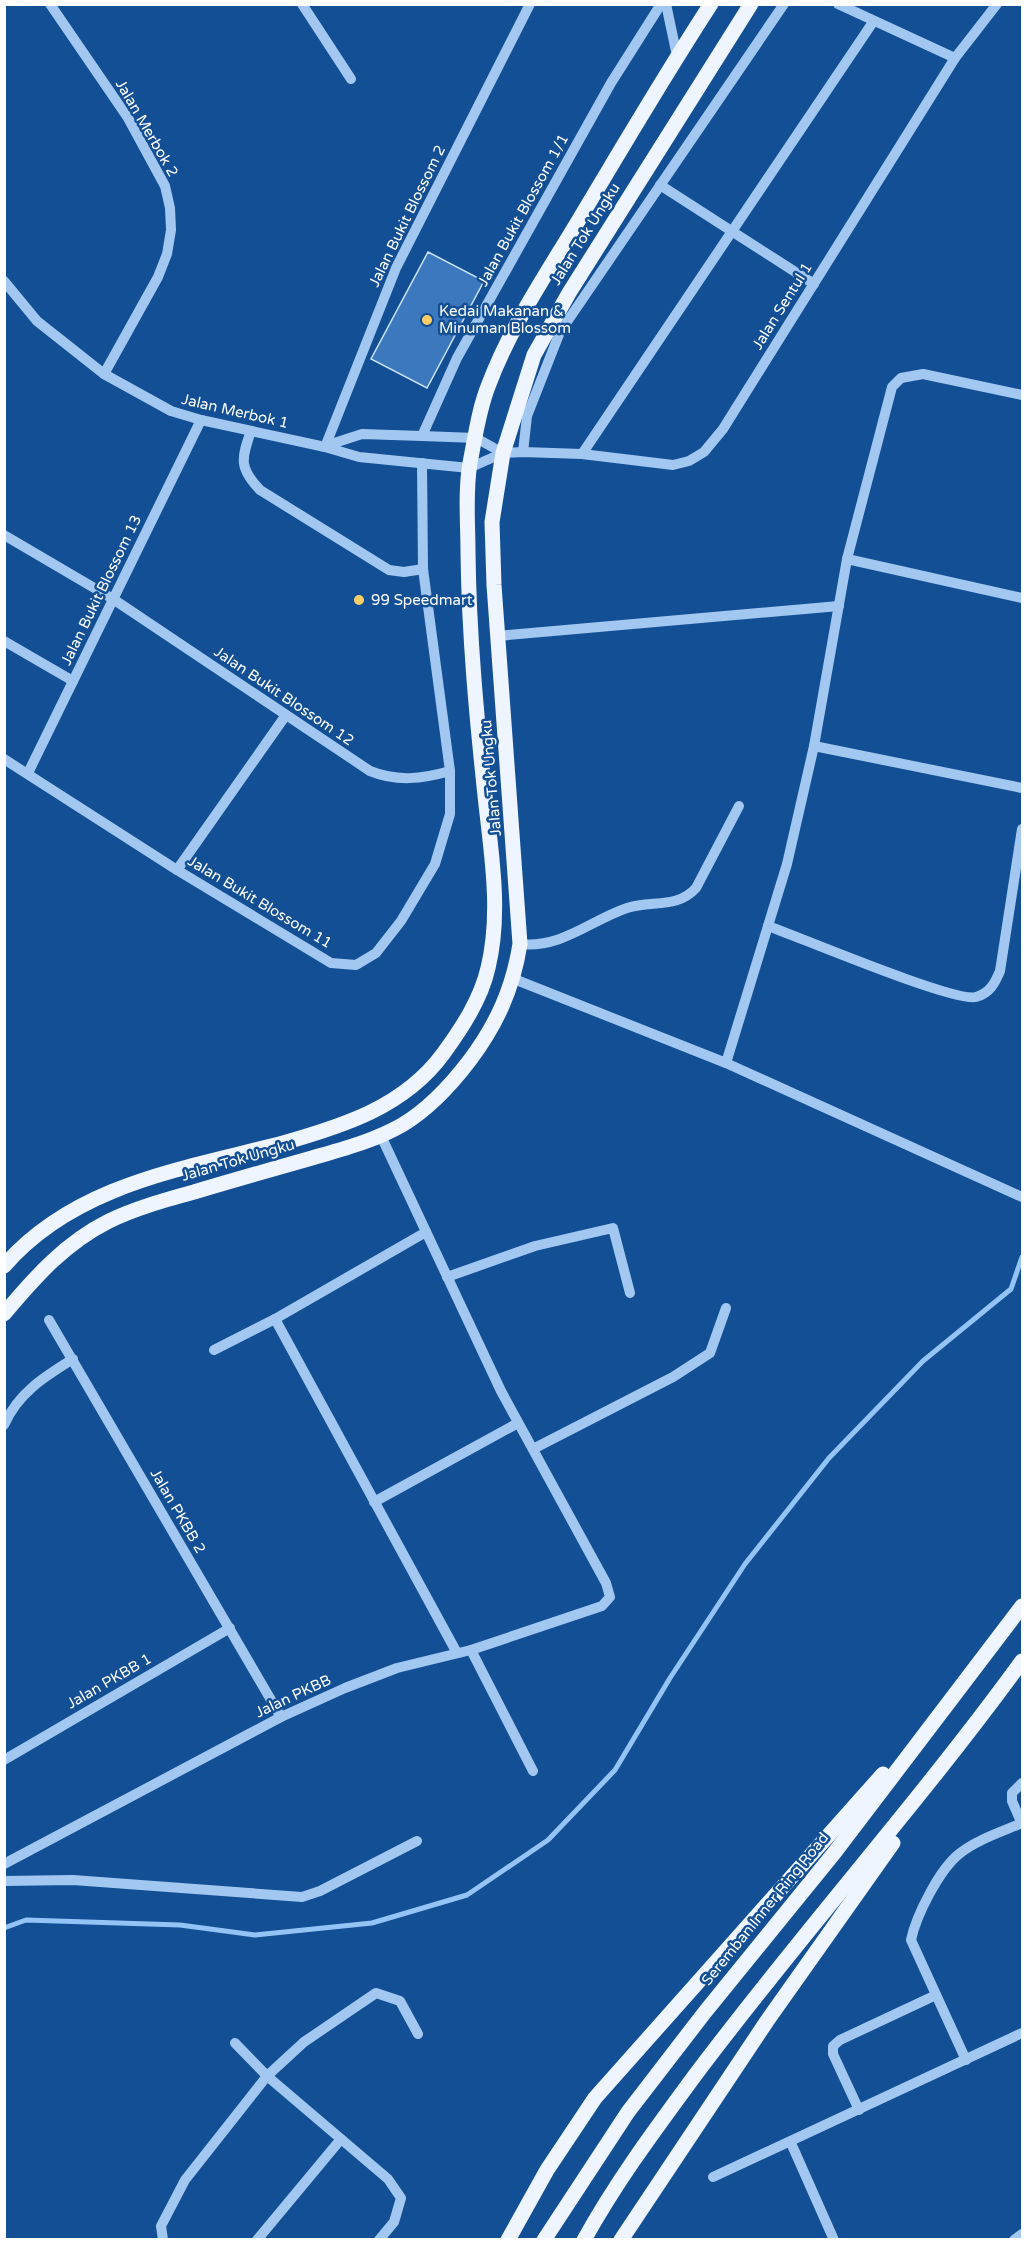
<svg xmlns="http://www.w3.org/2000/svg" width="1027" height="2244" font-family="'Varela Round',sans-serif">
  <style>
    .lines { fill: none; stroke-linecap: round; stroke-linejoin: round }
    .stream { stroke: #94c4f5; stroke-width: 5 }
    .building { fill: #3c78bd; stroke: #cae2fd; stroke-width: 1.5 }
    .minor { stroke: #a2c8f2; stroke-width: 10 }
    .major { stroke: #eef5ff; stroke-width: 15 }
    .poi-dot { fill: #ffce64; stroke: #134f95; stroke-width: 2 }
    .labels { text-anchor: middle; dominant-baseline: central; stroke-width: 5; stroke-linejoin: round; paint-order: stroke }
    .street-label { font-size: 15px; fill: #fff; stroke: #134f95 }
    .poi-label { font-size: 15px; fill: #fff; stroke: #134f95; text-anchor: start }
  </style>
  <rect width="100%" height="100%" fill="#134f95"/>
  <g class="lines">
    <path class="stream" d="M4,1928L26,1920L180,1925L255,1935L372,1923L467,1895L548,1840L615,1770L670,1678L745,1564L829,1458L923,1361L1011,1289L1022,1257"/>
  </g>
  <path class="building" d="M428,252L484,281L427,388L371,359Z"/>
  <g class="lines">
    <g class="minor">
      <path d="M50,4L128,118L165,186L170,208L171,230L167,254L158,277L104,374"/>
      <path d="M302,4L351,79"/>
      <path d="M666,4L677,56"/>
      <path d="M838,4L955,58"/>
      <path d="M660,185L814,284"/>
      <path d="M4,281L37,321L104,374L171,411L201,420L325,447L359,457L469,468L503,453L523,452L582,454L673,465L689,461L704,452L723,429L955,58L997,4"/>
      <path d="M251,431C241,459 239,468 260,490L389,570L404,572L423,569"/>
      <path d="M422,436L457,358L611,83L661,4"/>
      <path d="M325,446L362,434L422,436L476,438L503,453"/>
      <path d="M325,447L396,268L530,4"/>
      <path d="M523,452L527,416L560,332L784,4"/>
      <path d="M582,454L873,22"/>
      <path d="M4,535L113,599L370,771C397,782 422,779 450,771"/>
      <path d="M847,559L1022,598"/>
      <path d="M497,636L839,606"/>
      <path d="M4,641L73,681"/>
      <path d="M814,746L1022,788"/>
      <path d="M4,759L177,870L331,963L356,965L376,953L401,921L435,864L450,814V771L423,569L422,463"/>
      <path d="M28,773L201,420"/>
      <path d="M177,870L286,715"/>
      <path d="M768,926C799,937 955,1003 976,997C990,993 995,983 1000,971L1022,829"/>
      <path d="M520,944C563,948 589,921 627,908C652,900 677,909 696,888L739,806"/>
      <path d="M514,979L726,1063L1022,1197"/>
      <path d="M726,1063L787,864L814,746L847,559L892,387L901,378L923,374L1022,395"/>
      <path d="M447,1277L535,1246L613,1228L630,1293"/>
      <path d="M275,1319L457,1653"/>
      <path d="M49,1320L281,1717"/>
      <path d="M214,1350L275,1319L426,1232"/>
      <path d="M4,1425C18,1393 44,1377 73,1359"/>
      <path d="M533,1449L673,1377L710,1353L726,1308"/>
      <path d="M374,1502L518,1423"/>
      <path d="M471,1650L533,1771"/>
      <path d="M4,1760L230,1628"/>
      <path d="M1022,1783L1012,1793V1801L1022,1824"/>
      <path d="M4,1864L281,1717L345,1688L397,1668L471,1650L602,1606L610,1597L606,1583L501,1391L381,1136"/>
      <path d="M4,1881L73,1880L302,1897L320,1891L417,1841"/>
      <path d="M235,2043L267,2076L388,2179L401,2198L394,2222L379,2240"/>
      <path d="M966,2060L911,1940C916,1916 939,1870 959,1854C976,1840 1001,1832 1022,1823"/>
      <path d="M859,2110L833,2054V2046L840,2040L936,1995"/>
      <path d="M791,2143L834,2240"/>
      <path d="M713,2177L1022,2033"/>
      <path d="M163,2240L161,2226L185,2180L267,2076L304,2042L376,1993L400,2001L418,2034"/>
      <path d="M257,2240L341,2139"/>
      <path d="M1014,2240L1022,2234"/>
    </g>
    <g class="major">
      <path d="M4,1266C75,1184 184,1169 283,1143C343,1126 404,1107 443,1054C462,1028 481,999 488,968C501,915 492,858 486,805C477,721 469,638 468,553C468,524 465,492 470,463C475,438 479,408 489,384C512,323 550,269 583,213C625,143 666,73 711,4"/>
      <path d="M4,1314C35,1277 65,1243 109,1221C136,1208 165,1200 194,1192C234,1180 273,1169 312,1158C343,1149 374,1141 402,1125C429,1109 451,1085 470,1060C497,1024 513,988 520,944L494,585L492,522L503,453L534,355L569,293L751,4"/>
      <path d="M508,2240L547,2170L595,2098L883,1774"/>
      <path d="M544,2240L628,2112L705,2012L835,1852L1022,1606"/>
      <path d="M584,2240C616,2182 654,2131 693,2078C799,1936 918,1804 1022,1661"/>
      <path d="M621,2240L767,2021L893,1843"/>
    </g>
  </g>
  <g class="poi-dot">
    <circle cx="427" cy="320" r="6"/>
    <circle cx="359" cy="600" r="6"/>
  </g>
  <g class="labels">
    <g class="street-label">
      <text transform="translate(147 128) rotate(60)">Jalan Merbok 2</text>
      <text transform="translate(523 210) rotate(-61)">Jalan Bukit Blossom 1/1</text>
      <text transform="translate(407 216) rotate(-64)">Jalan Bukit Blossom 2</text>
      <text transform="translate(585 234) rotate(-58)">Jalan Tok Ungku</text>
      <text transform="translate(782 306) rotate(-58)">Jalan Sentul 1</text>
      <text transform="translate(235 411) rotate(13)">Jalan Merbok 1</text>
      <text transform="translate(101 590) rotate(-64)">Jalan Bukit Blossom 13</text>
      <text transform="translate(284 696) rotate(34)">Jalan Bukit Blossom 12</text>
      <text transform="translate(491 778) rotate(-95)">Jalan Tok Ungku</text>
      <text transform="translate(260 902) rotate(31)">Jalan Bukit Blossom 11</text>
      <text transform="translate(238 1160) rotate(-16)">Jalan Tok Ungku</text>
      <text transform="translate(178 1511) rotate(60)">Jalan PKBB 2</text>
      <text transform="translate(109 1681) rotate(-30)">Jalan PKBB 1</text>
      <text transform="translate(293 1696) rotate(-25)">Jalan PKBB</text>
      <text transform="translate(765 1909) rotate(-51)">Seremban Inner Ring Road</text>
    </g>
    <g class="poi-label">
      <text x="439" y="311">Kedai Makanan &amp;<tspan x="439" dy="17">Minuman Blossom</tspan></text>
      <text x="371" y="600">99 Speedmart</text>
    </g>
  </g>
  <rect width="1027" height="2244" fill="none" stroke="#ffffff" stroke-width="12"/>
</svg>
